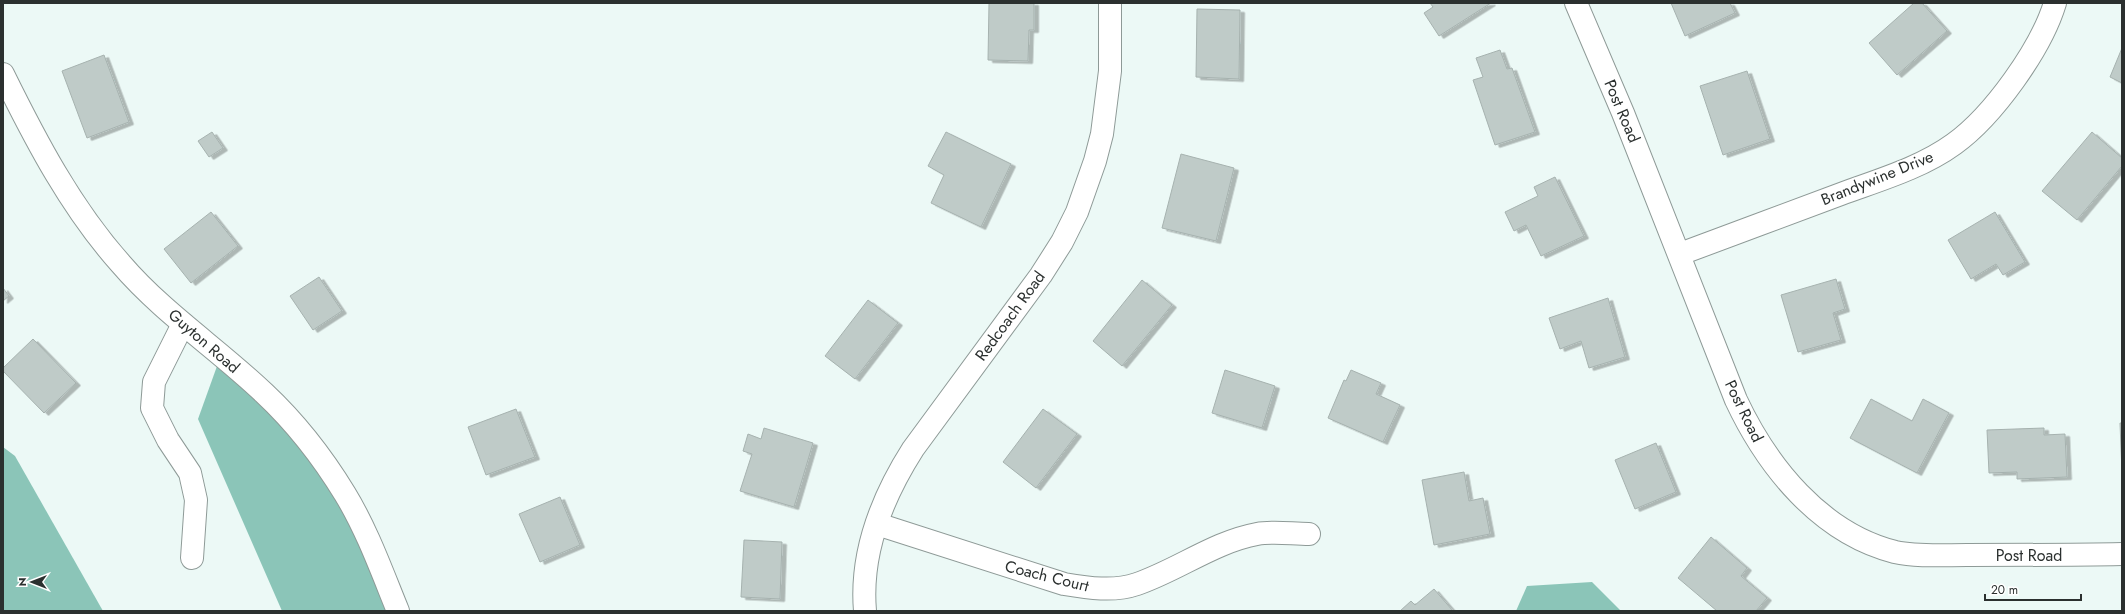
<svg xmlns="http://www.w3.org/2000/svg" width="2125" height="614" font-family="Jost,sans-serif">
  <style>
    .forest { fill: #8bc5b8 }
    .building { fill: #bfcbc8; stroke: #a6b2af; filter: url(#shadow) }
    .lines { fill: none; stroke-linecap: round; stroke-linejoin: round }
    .minor-casing { stroke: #8e9a97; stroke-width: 24 }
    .minor { stroke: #fff; stroke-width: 22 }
    .labels { text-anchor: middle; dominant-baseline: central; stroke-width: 3.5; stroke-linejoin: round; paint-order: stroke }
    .street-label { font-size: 16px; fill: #2b302f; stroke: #fff }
  </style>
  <defs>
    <filter id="shadow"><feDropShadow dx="4.5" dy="2.5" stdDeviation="0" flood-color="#0004"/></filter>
  </defs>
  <rect width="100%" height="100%" fill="#ecf9f6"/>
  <g class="forest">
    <path d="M221,355L302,435L398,611H282L198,419Z"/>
    <path d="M3,447L15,456L103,611H3Z"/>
    <path d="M1592,582L1621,611H1516L1527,586Z"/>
  </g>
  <g class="building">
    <path d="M989,3H1034V30H1029L1028,61L988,60Z"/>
    <path d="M1430,3H1491L1439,36L1424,13L1433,7Z"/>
    <path d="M1671,3H1730L1735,13L1685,36Z"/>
    <path d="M1914,3H1922L1947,31L1897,75L1869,43Z"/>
    <path d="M1197,9L1240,10L1239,79L1196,77Z"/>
    <path d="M2122,48V83L2110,77Z"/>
    <path d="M1500,50L1507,69L1512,68L1535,132L1495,145L1473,80L1483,77L1476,58Z"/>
    <path d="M104,55L129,122L87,138L62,71Z"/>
    <path d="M1747,71L1770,139L1723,155L1700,86Z"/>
    <path d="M212,132L223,148L209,157L198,141Z"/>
    <path d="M946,132L1011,164L981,227L931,203L944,175L928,166Z"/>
    <path d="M2092,132L2122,158V166L2077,220L2042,191Z"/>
    <path d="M1181,154L1234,168L1216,241L1162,228Z"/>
    <path d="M1555,177L1584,236L1541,256L1526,225L1514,231L1505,212L1538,196L1534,187Z"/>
    <path d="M211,212L238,246L191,283L164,249Z"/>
    <path d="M1995,212L2025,262L2003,275L1996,264L1971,279L1948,240Z"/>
    <path d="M319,277L342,311L313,330L290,296Z"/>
    <path d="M1836,279L1845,309L1833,313L1841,340L1798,352L1781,295Z"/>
    <path d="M1142,280L1172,305L1122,366L1093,341Z"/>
    <path d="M3,288L9,296L3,301Z"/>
    <path d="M1608,298L1625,357L1589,368L1581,341L1560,349L1549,318Z"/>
    <path d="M868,300L898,323L855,379L825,356Z"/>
    <path d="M33,339L76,383L44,413L3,371V368Z"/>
    <path d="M1225,370L1275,386L1262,428L1212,413Z"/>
    <path d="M1351,370L1381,383L1376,394L1400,405L1383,442L1328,418L1344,380L1346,381Z"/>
    <path d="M1871,399L1912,421L1923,399L1949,413L1917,473L1850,438Z"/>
    <path d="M516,409L535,457L486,475L468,427Z"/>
    <path d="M1043,409L1077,434L1036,488L1003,462Z"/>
    <path d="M2120,423H2122V473Z"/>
    <path d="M764,428L813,443L794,507L740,491L752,454L743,451L748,434L761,439Z"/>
    <path d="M2044,428V435L2065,434L2067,477L2017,479V472L1989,473L1987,430Z"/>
    <path d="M1656,443L1676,492L1635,509L1615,460Z"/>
    <path d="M1464,472L1469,501L1483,498L1490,534L1434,545L1422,480Z"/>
    <path d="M560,497L580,545L540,562L519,514Z"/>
    <path d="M1711,537L1747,568L1741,576L1767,598L1756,611H1717L1678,578Z"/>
    <path d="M744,540L782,542L780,599L741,597Z"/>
    <path d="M1434,589L1453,611H1400L1411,601L1415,605Z"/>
  </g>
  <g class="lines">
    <defs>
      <g id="minor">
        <path d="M1576,3L1623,113L1736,400C1767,466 1820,533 1895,552C1917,557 1944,555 1967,555C2019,555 2070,555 2122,554"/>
        <path d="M3,74C36,141 71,208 121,264C163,313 218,349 264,393C295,422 323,458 345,494C367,530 382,572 398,611"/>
        <path d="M1680,254C1734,234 1787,214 1841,194C1879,180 1921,168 1954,144C1993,116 2041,49 2055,3"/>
        <path d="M183,324L154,382L152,408L168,440L190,473L196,500L192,558"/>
        <path d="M877,524L1064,584C1088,588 1114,592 1137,584C1178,570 1214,542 1257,534C1273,531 1292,534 1309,534"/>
        <path d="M865,611C860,553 883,496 913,449L1041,275L1062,242L1077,212L1095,161L1102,134L1110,71V3"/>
      </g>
    </defs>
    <use href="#minor" class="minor-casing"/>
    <use href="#minor" class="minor"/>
  </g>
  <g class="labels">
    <g class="street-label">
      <text transform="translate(1622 111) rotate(67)">Post Road</text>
      <text transform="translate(1877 178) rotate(-22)">Brandywine Drive</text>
      <text transform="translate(1010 316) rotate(-54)">Redcoach Road</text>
      <text transform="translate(204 341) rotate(41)">Guyton Road</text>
      <text transform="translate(1744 411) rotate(64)">Post Road</text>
      <text x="2029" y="555">Post Road</text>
      <text transform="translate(1047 576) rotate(14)">Coach Court</text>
    </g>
  </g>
  <rect width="2125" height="614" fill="none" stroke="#2b302f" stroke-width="8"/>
  <g transform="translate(32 582) rotate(270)" stroke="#ffffff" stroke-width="3" paint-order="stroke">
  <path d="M0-3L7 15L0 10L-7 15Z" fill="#2b302f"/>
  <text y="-6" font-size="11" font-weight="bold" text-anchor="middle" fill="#2b302f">N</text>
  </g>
  <path d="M1985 594v6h96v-6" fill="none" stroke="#2b302f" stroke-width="2"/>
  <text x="1991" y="594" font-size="12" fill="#2b302f" stroke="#ffffff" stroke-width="3" paint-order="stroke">20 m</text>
</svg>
